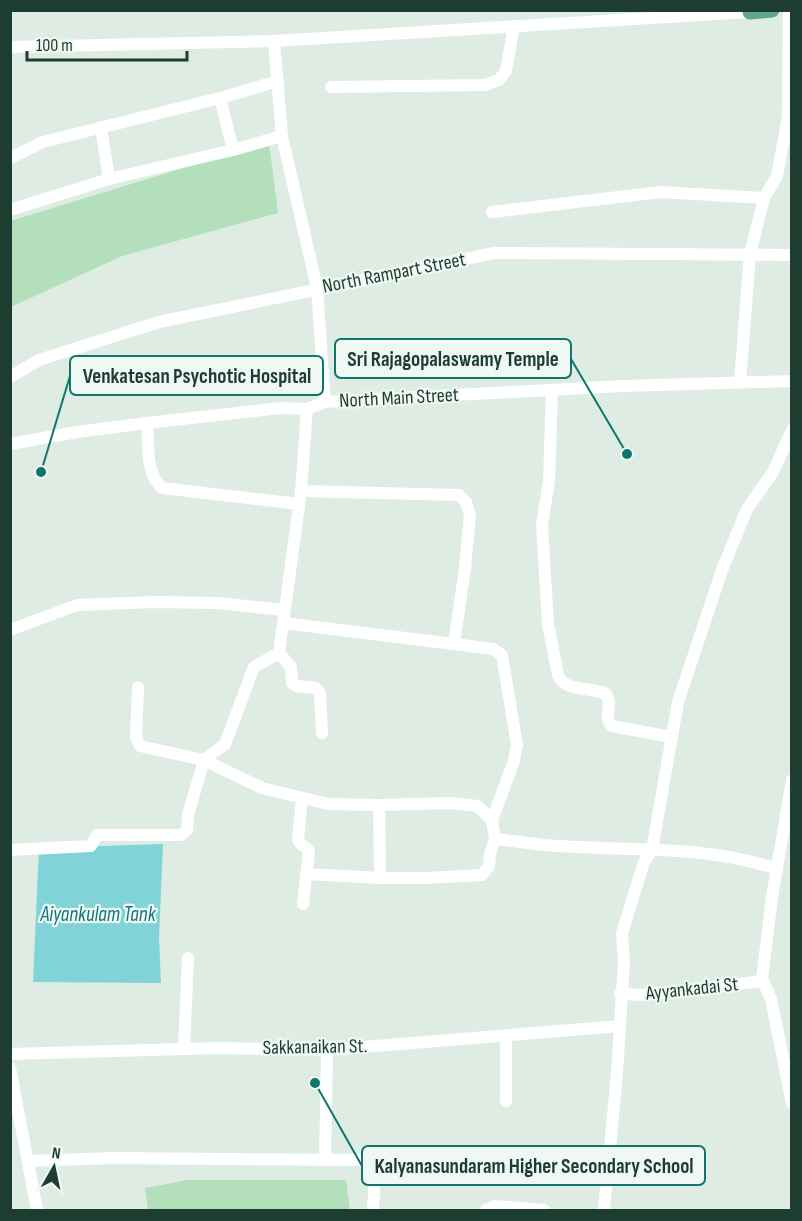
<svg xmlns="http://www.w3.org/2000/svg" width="802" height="1221" font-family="'Sofia Sans Condensed',sans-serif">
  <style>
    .green { fill: #b4dfbb }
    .water { fill: #80d3d7 }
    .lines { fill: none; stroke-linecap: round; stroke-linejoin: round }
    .minor { stroke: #fff; stroke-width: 12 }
    .major { stroke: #5ea68c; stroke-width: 15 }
    .labels { text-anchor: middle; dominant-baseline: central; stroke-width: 4.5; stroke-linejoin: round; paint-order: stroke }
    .street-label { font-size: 20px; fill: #1e3d31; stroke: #eff8f2 }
    .water-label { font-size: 21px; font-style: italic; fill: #12787e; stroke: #eff8f2 }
    .leader { fill: none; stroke: #0f766e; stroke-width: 2 }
    .callout-dot { fill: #0f766e; stroke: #eff8f2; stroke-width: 2 }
    .callout { fill: #eff8f2; stroke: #0f766e; stroke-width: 2 }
    .callout-label { font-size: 21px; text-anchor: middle; font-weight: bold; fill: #1e3d31 }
  </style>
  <rect width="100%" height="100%" fill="#deece4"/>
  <g class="green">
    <path d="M269,143L278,213L122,256L11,307L10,221L249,148Z"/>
    <path d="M188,1180H346L350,1210H148L145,1188Z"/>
  </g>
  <path class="water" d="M163,844L159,938L161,983L33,982L39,848Z"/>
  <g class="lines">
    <g class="minor">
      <path d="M274,41L282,136L317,288L325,402"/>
      <path d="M10,47L274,41L750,12"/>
      <path d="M331,87L485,85L499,80L506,71L514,26"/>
      <path d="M220,98L233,150"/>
      <path d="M101,127L109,179"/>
      <path d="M10,158L43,142L220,98L278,81"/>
      <path d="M10,210L109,179L233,150L282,136"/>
      <path d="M492,212L661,192L764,198"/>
      <path d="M10,377L39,360L159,322L494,253L792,255"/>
      <path d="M740,382L750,254L764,198L777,176L788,117L789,10"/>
      <path d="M552,390L549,481L542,525L548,624L558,675C564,692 592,687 606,694C614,705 602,716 612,726L671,737"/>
      <path d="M147,423C149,444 145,473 162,488L299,504"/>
      <path d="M10,444L77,432L147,423L280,408L307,409L325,402L624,386L792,381"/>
      <path d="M283,623L454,644L465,568L470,515L466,502L459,495L301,491"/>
      <path d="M10,630L77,605L154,602L217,603L284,610"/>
      <path d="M454,644L493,649L502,655L517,745L514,761L492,820"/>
      <path d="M279,653L291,667L292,683L297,686L316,688L320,693L322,733"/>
      <path d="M138,687L136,737L140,746L204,760L262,788L328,804L379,805L380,878H426L482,875L489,866L490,854L495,839C516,841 537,845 559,846C632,851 706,845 777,869"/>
      <path d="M792,780L772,897L762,979L771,999L792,1103"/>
      <path d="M302,798L298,839C299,846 307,846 309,852L303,904"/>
      <path d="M379,805L451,803L477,806L492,820L495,839"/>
      <path d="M10,850L91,846L97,835H181L187,830L188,815L204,760L225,744L254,667L279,653L301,491L307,409"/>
      <path d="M306,874L380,878"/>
      <path d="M620,994L644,995L763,981"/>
      <path d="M506,1036V1101"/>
      <path d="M184,1049L188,958"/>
      <path d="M10,1054L219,1048L327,1050L619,1026"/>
      <path d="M10,1068L37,1210"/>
      <path d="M325,1159L327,1050"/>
      <path d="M28,1161L114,1158L362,1160C380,1166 373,1195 373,1210"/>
      <path d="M486,1210L495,1206L544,1210"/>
      <path d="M604,1210L617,1073L624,962L622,933L644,862L652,850L678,702L722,570L747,509L773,472L792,430"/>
    </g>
    <path class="major" d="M750,10V12L772,10"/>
  </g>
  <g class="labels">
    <g class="street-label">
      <text transform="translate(394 273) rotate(-11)">North Rampart Street</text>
      <text transform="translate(399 398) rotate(-3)">North Main Street</text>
      <text transform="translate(692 989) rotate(-6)">Ayyankadai St</text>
      <text transform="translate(315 1047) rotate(-1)">Sakkanaikan St.</text>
    </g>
    <g class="water-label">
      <text x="98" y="914">Aiyankulam Tank</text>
    </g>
  </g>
  <path class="leader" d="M627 454L571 359M41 472L70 376M315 1083L362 1166"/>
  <g class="callout-dot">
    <circle cx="627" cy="454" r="6"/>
    <circle cx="41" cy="472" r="6"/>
    <circle cx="315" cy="1083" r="6"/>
  </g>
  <g class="callout">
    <rect x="335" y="339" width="236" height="39" rx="6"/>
    <rect x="70" y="356" width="253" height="39" rx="6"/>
    <rect x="362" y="1146" width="343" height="39" rx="6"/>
  </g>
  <g class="callout-label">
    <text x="453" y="366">Sri Rajagopalaswamy Temple</text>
    <text x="197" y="383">Venkatesan Psychotic Hospital</text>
    <text x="534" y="1173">Kalyanasundaram Higher Secondary School</text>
  </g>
  <rect width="802" height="1221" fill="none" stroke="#1e3d31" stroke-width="24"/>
  <g transform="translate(54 1167) rotate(9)" stroke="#eff8f2" stroke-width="4.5" paint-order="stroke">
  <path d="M0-4.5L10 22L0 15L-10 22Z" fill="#1e3d31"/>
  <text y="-9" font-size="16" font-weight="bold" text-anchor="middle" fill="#1e3d31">N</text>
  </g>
  <path d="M27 51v9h160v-9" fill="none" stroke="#1e3d31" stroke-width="3"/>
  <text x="36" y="51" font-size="18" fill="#1e3d31" stroke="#eff8f2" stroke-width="4.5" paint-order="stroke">100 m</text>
</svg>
